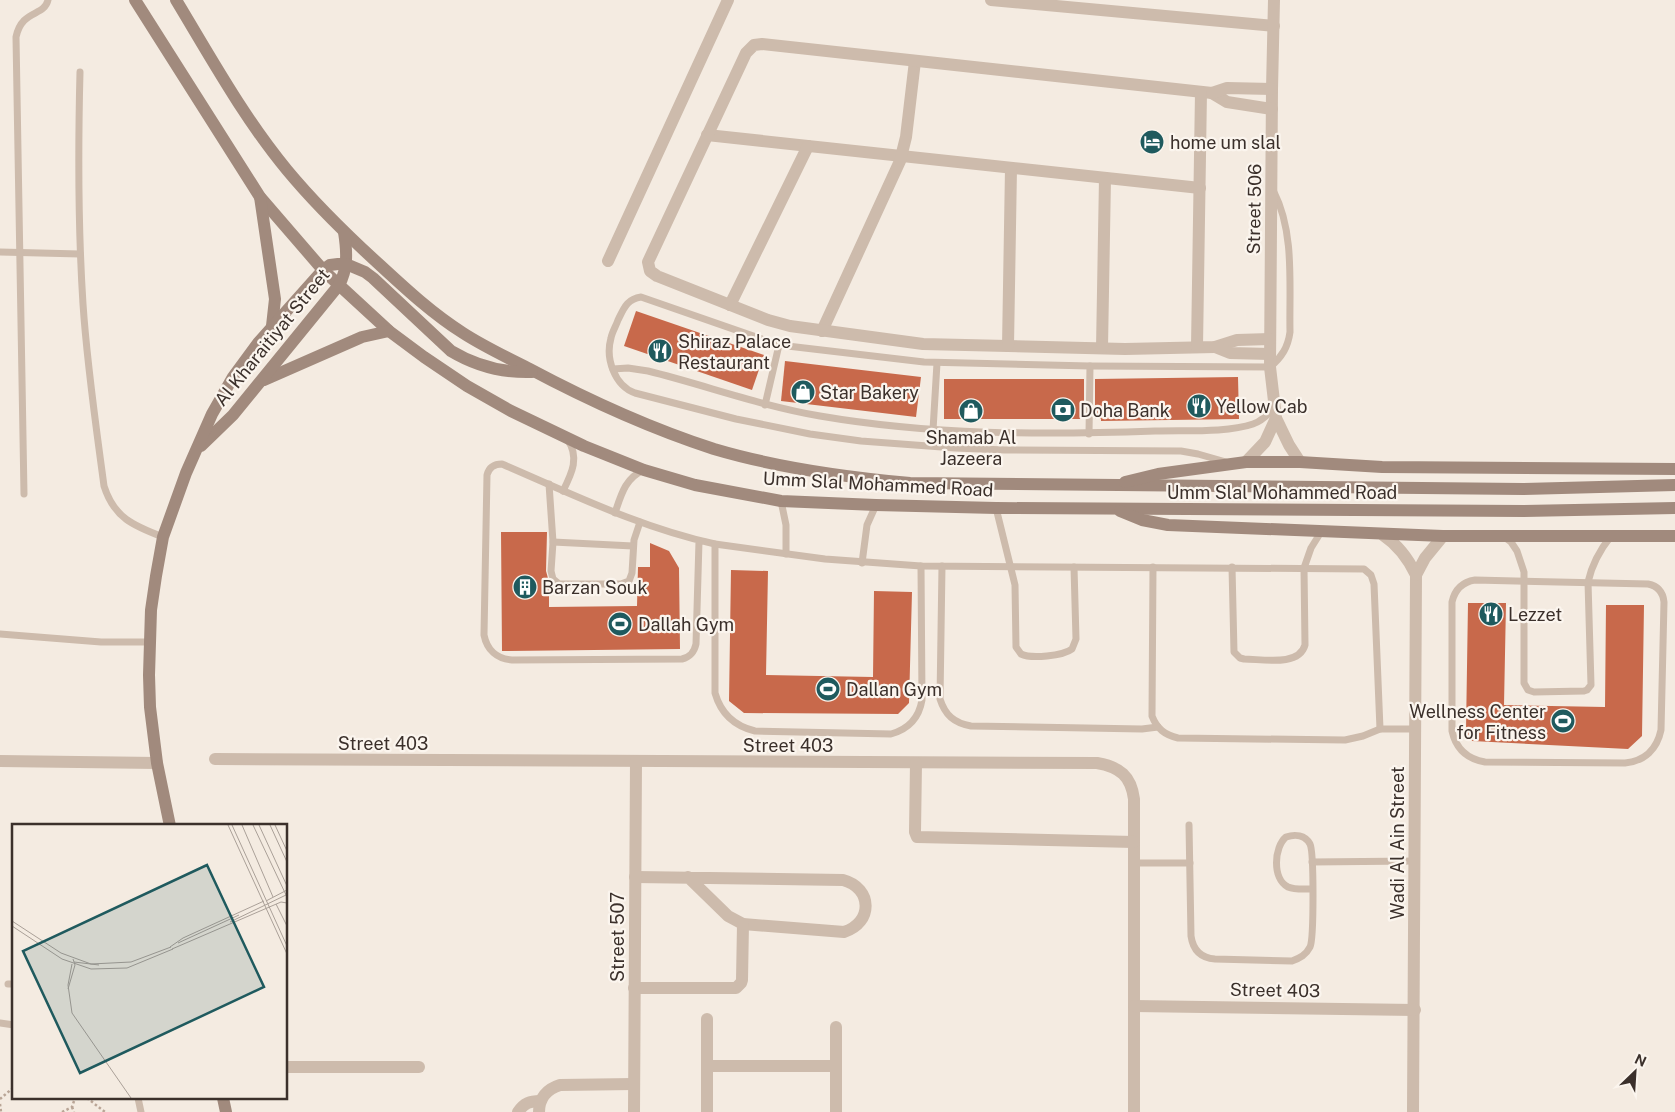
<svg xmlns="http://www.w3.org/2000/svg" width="1675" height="1112" font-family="'Public Sans',sans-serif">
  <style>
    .building { fill: #c8694b }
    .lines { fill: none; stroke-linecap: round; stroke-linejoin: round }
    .path { stroke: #b9a596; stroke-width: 2.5; stroke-dasharray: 2.5 2.5; stroke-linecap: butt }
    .lane { stroke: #cdbbac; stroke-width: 7 }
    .street { stroke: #cdbbac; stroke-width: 12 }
    .secondary { stroke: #a18a7d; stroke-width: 12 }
    .labels { text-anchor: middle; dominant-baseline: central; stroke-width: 4.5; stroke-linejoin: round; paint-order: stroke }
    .poi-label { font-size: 18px; fill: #3b302b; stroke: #fbf5ee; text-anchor: start }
    .street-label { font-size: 18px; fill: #3b302b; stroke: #fbf5ee }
    .inset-road { fill: none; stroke: #aaa098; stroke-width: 1 }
    .view { fill: #1f5a5e; fill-opacity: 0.15; stroke: #1f5a5e; stroke-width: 2.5 }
    .inset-edge { fill: none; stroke: #3b302b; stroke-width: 2.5 }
  </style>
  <rect width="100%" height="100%" fill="#f4ebe1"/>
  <g class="building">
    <path d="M636,311L764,355L752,390L624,346Z"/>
    <path d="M785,361L921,377L916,417L781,401Z"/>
    <path d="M1238,377L1239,419L1101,421V419H1095V379Z"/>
    <rect x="944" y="379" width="140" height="40"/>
    <path d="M501,532H547L546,571L549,582V607L637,606L638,567H650V543L669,551L679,568L680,649L502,651Z"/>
    <path d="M731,570L768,571L766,675L873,677L874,591L912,592L909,703L898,714L744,713L729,701Z"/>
    <path d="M1468,603H1506L1504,705L1605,707L1606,605H1644L1642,736L1628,749L1472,741L1466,731Z"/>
  </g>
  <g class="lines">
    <g class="path">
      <path d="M87,1098L105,1112"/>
      <path d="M0,1099L14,1087"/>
      <path d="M0,1104L1,1112"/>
      <path d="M72,1107L74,1112"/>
      <path d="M62,1112L72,1107L75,1098"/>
    </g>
    <g class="lane">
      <path d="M80,72C78,150 78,227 83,304C87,365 96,426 104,486C114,518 134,526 163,537"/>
      <path d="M0,252L80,254"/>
      <path d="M613,369L628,368L648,371C705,385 761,406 820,416C930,435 1043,435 1155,431C1184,430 1227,433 1253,424C1262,421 1268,415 1274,408"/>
      <path d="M765,405L779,345"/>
      <path d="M933,430L937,363"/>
      <path d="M1089,434L1090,366"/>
      <path d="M1226,462L1198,454L1181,451L1005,450L955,448L861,441L810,434L736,419L635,393C615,386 605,359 611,338C612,332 616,326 618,320C624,308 627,299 641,297L779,345L924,362L1090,366L1270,367C1282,357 1288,347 1290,332C1289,287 1295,233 1274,192"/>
      <path d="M549,484L553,542L551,571L553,579L559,584H621L629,581L632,573L634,540L640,522"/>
      <path d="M563,491C572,473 580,457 567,439"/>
      <path d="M24,494L16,37C22,9 44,17 48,0"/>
      <path d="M781,501L786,525V554"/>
      <path d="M996,508L1015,585L1016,647L1021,654C1031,659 1063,656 1072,649L1076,639L1074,567"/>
      <path d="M615,513C621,495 625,478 644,470"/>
      <path d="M1504,537L1511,542L1517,551L1524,572V683L1528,690L1534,692L1584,691L1587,690L1591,685L1588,582C1592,564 1599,551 1611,536"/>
      <path d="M699,541L696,644C694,653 690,657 682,659L512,660C497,659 487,650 484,635L487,475C489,467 494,464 502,464C572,494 641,528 715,544L825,559L921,566L1364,569L1371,575L1374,584L1380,729"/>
      <path d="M553,542L633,546"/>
      <path d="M715,544V693C721,714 734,726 755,731L891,734C909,729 919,718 922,700L921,566"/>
      <path d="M862,563L867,525L876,505"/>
      <path d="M942,566L940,699C945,715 954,723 971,726L1142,729L1158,727"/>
      <path d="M1153,567L1152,716C1157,729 1165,735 1178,738L1345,740L1363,736L1380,729H1414"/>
      <path d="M1232,567L1234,652L1240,658L1244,659C1262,659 1299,667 1305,645L1304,568L1311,548L1321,532"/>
      <path d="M1475,580L1648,584C1658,586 1663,592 1664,602L1661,730C1657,749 1645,761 1625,763L1485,762C1467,759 1456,749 1452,731V602C1455,589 1462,582 1475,580Z"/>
      <path d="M0,634L101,642H149"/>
      <path d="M1189,825L1191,936C1193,950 1201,958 1215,959L1292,961C1300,958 1306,955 1310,947C1314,939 1314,852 1310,844C1305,835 1295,834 1286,837C1274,847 1272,879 1288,887C1295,890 1304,889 1312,889"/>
      <path d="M1312,862L1414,861"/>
      <path d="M1134,863H1190"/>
      <path d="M8,984H14"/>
      <path d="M0,1023L14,1025"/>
      <path d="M138,1098L141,1112"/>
    </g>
    <g class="street">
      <path d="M991,0L1274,26"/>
      <path d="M1274,0L1272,89L1270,367L1276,418L1289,445L1300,462"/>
      <path d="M1212,93L1227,102L1272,109"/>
      <path d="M707,135L1200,188"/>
      <path d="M608,261L728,0"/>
      <path d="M730,305L808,146"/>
      <path d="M822,331L900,161L906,137L915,61"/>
      <path d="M1270,339L1237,340L1215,347L1125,349L923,344L790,326L768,320L657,276L650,271L648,262L746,53L754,45L762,44L1212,93L1227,88L1272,89"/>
      <path d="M1008,346L1011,168"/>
      <path d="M1197,347L1201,92"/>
      <path d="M1215,347L1230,353L1270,354"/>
      <path d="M1102,348L1105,178"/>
      <path d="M1246,462L1265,442L1276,418"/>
      <path d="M1383,535C1398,545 1408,558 1416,575L1413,1112"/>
      <path d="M1416,575L1425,558L1443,536"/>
      <path d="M215,759L1097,763C1120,767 1131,776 1134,799V1112"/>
      <path d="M0,761L157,763"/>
      <path d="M916,763L915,832L917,837L1134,842"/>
      <path d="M635,877L843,880C873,888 873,923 844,932L743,924L728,916L688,877"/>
      <path d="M634,988H736L741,983L742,980L743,924"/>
      <path d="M1134,1006L1415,1010"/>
      <path d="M707,1066H836"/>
      <path d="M286,1067H419"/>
      <path d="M518,1112C524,1103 530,1101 540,1101"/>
      <path d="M539,1112C539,1098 547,1089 560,1085L634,1084"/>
      <path d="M634,1112L636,761"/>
      <path d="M707,1112V1019"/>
      <path d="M836,1112V1027"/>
    </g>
    <g class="secondary">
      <path d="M135,0L260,197L323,270L339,285L389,331L424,357L467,386L511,411L584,446L644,470L695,485L781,501L876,505L996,508L1524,511L1675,508"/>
      <path d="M176,0C211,58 244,118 287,170C316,205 348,236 381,266C407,290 433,314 463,333C483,346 506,357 528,368C588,400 649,428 714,449C778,468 844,477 910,483L1523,489L1675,485"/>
      <path d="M260,197L275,299L272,326"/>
      <path d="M264,380L362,337L389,331"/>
      <path d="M201,446L233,415L339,285C348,269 347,251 344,232"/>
      <path d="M1125,482L1158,474L1246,462H1300L1382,467L1675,469"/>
      <path d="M1120,511L1142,520L1168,525L1443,536H1675"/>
      <path d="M170,826L157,763L150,707L149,675L151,610L156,576L163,537L186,473L212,414L233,377L258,343L323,270L330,265L338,264H346L365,272L373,278L451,351C476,366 502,373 532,372"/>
      <path d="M223,1098L226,1112"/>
    </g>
  </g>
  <defs>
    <symbol id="hotel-disc" viewBox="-11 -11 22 22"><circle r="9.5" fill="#1f5a5e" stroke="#fbf5ee"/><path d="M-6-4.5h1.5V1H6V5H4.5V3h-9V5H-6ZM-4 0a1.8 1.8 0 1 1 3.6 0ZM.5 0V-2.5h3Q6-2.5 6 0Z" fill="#fff"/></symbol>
    <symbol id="restaurant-disc" viewBox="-11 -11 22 22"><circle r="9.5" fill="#1f5a5e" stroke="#fbf5ee"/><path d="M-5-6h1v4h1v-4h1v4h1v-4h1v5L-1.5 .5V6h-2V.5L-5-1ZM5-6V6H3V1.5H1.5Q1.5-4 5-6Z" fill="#fff"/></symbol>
    <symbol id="shop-disc" viewBox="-11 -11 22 22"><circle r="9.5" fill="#1f5a5e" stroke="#fbf5ee"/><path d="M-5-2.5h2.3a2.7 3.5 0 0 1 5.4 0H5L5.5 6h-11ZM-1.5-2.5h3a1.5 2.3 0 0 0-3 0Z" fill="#fff"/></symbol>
    <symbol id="bank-disc" viewBox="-11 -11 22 22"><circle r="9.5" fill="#1f5a5e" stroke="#fbf5ee"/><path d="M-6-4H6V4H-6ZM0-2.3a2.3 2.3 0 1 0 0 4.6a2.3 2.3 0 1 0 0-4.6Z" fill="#fff"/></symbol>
    <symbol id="building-disc" viewBox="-11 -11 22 22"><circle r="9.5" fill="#1f5a5e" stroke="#fbf5ee"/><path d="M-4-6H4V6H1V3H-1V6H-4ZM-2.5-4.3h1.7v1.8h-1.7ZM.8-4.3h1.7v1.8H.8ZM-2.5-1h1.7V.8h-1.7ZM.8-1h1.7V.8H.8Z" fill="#fff"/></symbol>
    <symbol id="stadium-disc" viewBox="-11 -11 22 22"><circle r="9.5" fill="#1f5a5e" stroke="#fbf5ee"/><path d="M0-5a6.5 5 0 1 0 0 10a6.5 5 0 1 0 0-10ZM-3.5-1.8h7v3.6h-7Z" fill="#fff"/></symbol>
  </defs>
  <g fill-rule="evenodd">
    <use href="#hotel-disc" x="1138" y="128" width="28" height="28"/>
    <use href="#restaurant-disc" x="646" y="337" width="28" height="28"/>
    <use href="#shop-disc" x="789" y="378" width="28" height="28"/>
    <use href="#restaurant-disc" x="1185" y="392" width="28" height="28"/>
    <use href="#bank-disc" x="1049" y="396" width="28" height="28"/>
    <use href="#shop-disc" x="957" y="397" width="28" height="28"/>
    <use href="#building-disc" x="511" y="573" width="28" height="28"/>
    <use href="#restaurant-disc" x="1477" y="600" width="28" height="28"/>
    <use href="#stadium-disc" x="606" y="610" width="28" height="28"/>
    <use href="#stadium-disc" x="814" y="675" width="28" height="28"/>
    <use href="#stadium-disc" x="1549" y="707" width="28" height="28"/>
  </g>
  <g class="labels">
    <g class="poi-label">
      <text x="1170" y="142">home um slal</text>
      <text x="678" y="341">Shiraz Palace<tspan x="678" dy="21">Restaurant</tspan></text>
      <text x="820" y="392">Star Bakery</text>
      <text x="1216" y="406">Yellow Cab</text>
      <text x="1080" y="410">Doha Bank</text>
      <text x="971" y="437" text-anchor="middle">Shamab Al<tspan x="971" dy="21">Jazeera</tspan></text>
      <text x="542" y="587">Barzan Souk</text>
      <text x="1508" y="614">Lezzet</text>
      <text x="638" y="624">Dallah Gym</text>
      <text x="846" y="689">Dallan Gym</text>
      <text x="1546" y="711" text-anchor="end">Wellness Center<tspan x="1546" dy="21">for Fitness</tspan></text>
    </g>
    <g class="street-label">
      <text transform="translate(1254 209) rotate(-89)">Street 506</text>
      <text transform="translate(272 337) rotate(-51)">Al Kharaitiyat Street</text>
      <text transform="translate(878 484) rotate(3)">Umm Slal Mohammed Road</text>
      <text x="1282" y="492">Umm Slal Mohammed Road</text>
      <text x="383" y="743">Street 403</text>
      <text x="788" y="745">Street 403</text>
      <text transform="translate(1397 843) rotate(-90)">Wadi Al Ain Street</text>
      <text transform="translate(617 937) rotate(-90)">Street 507</text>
      <text transform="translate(1275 990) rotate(1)">Street 403</text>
    </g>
  </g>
  <g transform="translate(12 824)">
    <rect width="275" height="275" fill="#f4ebe1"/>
    <path class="inset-road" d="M216,1L275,130M220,1L275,122M230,1L261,73M241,1L275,73M247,1L275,62M258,1L275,38M263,1L275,27M254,77L275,66M264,80L275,102M0,97L49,129L79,140L119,138L159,123M218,98L274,71M0,102L50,135L79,145L115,144L161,125M166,119L227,91M158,123L171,114L252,77M160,125L269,78L275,79M62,138L87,141M60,140L56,161L60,189L119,274M56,165L63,141L61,135"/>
    <path class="view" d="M195,41L252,163L68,249L11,127Z"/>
    <rect width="275" height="275" class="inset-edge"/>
  </g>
  <g transform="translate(1635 1072) rotate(25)" stroke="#fbf5ee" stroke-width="4" paint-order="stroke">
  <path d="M0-4L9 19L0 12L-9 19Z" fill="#3b302b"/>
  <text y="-8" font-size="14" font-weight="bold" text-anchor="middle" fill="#3b302b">N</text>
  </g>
</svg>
